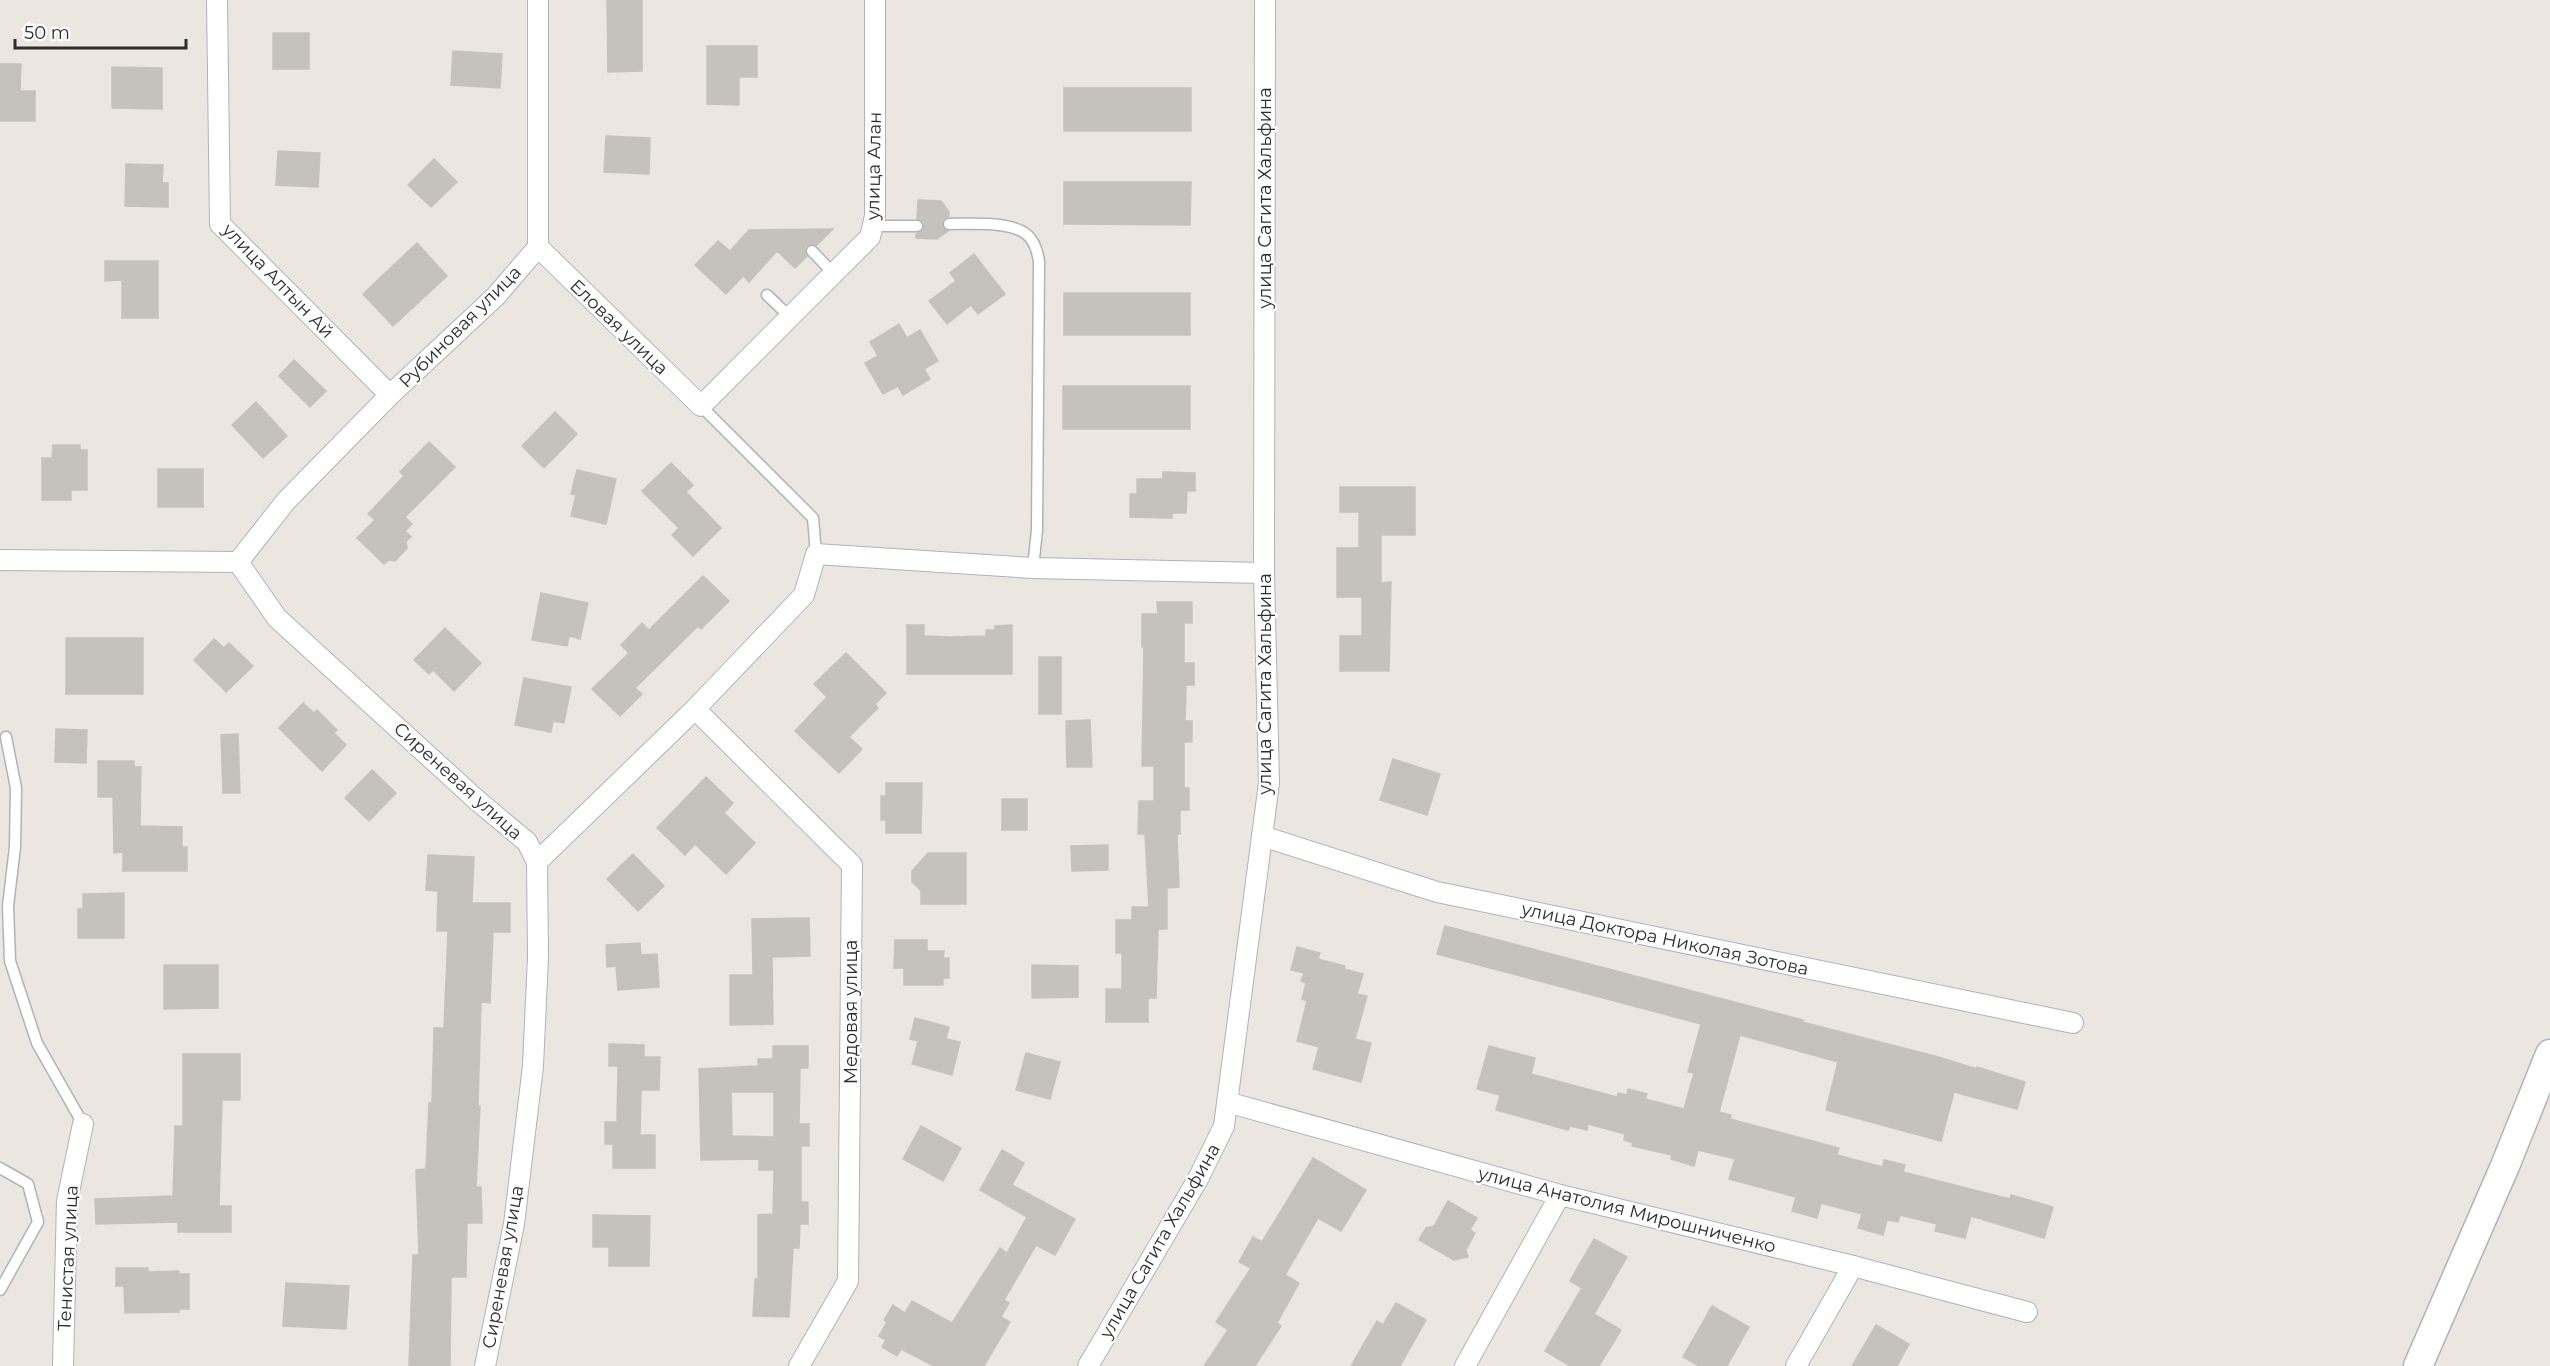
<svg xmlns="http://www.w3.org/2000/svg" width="2550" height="1366" font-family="Montserrat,sans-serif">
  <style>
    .building { fill: #c5c1bb; stroke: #c8c2b9; stroke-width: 1.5; fill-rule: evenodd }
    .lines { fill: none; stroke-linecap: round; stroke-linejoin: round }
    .lane-casing { stroke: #b0b2bb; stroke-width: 13 }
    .street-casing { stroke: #b0b2bb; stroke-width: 22 }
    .secondary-casing { stroke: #b0b2bb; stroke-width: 31 }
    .lane { stroke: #fff; stroke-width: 10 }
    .street { stroke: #fff; stroke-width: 20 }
    .secondary { stroke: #fff; stroke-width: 28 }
    .labels { text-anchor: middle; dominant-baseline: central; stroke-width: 4.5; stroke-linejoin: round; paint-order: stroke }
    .street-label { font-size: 18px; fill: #2c2c2c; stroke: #fff }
  </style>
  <rect width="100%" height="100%" fill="#ece6e0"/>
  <g class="building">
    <path d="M607,0H642V71L608,72Z"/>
    <rect x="273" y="33" width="36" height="36"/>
    <path d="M707,46H757V77H739V105L707,104Z"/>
    <path d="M453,51L502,54L500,88L451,85Z"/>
    <path d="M0,64H21L20,91H35V121H0Z"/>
    <path d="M112,67L162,68V109L112,108Z"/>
    <rect x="1064" y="88" width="127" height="43"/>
    <path d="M606,136L650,138L649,174L604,172Z"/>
    <path d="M278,151L320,153L318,187L276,185Z"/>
    <path d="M434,159L457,182L431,207L408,185Z"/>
    <path d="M126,164L163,165L162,183H168V207L125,206Z"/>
    <path d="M1064,182H1191L1190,225L1064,224Z"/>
    <path d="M918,200L941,201L949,212V216L945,218L942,224L943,228L948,231L937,239L916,238V234L921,232L924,227L923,222L917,219Z"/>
    <path d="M833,229L817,245L811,244L806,246L805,252L807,256L795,268L777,251L749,282L743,276L726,294L695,265L718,241L730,251L749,230Z"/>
    <path d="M417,243L447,276L393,326L363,294Z"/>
    <path d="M974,254L1005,294L978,314L971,305L947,324L929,301L956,281L950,273Z"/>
    <path d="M105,261H158V318H122V280L105,281Z"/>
    <rect x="1064" y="293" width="126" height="42"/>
    <path d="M899,324L907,338L920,330L938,361L924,369L930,379L903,395L898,386L883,394L865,363L878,356L870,342Z"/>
    <path d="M294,360L326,391L310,407L279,376Z"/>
    <rect x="1063" y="386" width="127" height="43"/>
    <path d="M256,402L287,436L263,458L232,425Z"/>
    <path d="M555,412L577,434L544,468L522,446Z"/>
    <path d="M429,442L455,467L405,517L412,524L405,531L411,537L406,541L407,548L395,561L389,560L384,564L357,538L375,520L368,514L404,476L400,472Z"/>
    <path d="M53,445H80V450H87V490H71V500H42V458H52Z"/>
    <path d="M671,463L693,485L686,492L721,528L693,556L672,535L679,528L642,491Z"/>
    <rect x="158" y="469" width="45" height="38"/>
    <path d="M577,470L616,479L606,524L571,516L576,495L571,494Z"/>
    <path d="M1163,472L1195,473V491H1187L1186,513H1172V518L1130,517V494H1137V479H1163Z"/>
    <path d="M1340,487H1415V535H1381V583L1391,582L1389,671H1340V636H1362V597H1337V548H1359V512H1340Z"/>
    <path d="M703,576L729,601L701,629L698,626L635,688L642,694L620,716L592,689L629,653L621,645L642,623L649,630Z"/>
    <path d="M541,593L588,603L580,639L569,636L567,646L532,640Z"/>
    <path d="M1157,602H1192V623H1184V663H1194V685H1186L1185,721H1192V742H1184V788H1189V810H1180V834H1177L1179,887L1167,888V929H1158L1156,998H1148V1022H1106V989H1122V953H1116V920H1132V907H1149L1145,834H1138L1139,801H1154V766H1142L1144,647H1142V614H1158Z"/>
    <path d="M907,625H924V636L950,637L986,636V630H995V626L1012,625V674H907Z"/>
    <path d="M445,628L481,663L454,691L433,670L429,674L414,660Z"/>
    <rect x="66" y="638" width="77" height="56"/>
    <path d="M214,639L224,648L229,643L253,666L226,692L194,660Z"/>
    <path d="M846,653L886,693L875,704L878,708L849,737L862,749L839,773L795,731L827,697L814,684Z"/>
    <rect x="1039" y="657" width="22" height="57"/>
    <path d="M524,678L571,687L564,723L553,721L551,732L515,725Z"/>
    <path d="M303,703L314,713L317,710L337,730L334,733L346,745L322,771L279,728Z"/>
    <path d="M1090,720L1092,767H1067L1066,721Z"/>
    <path d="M56,729L87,730L86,763L55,762Z"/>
    <path d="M238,734L240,793H223L221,735Z"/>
    <path d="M1393,759L1440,774L1427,815L1380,800Z"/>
    <path d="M98,761H134V767H141L140,826L182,827V847H187V871H123V852L114,853L113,797H98Z"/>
    <path d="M372,770L396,793L369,821L345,798Z"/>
    <path d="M706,777L733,803L724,813L755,843L726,874L695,844L685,855L657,828Z"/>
    <path d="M886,783H922L921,833H886V820H881V796H886Z"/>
    <rect x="1002" y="799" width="25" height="31"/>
    <path d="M1108,845V870L1072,871L1071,846Z"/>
    <path d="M928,853H966V904H921V891L912,882V871Z"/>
    <path d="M633,854L664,886L638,911L607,879Z"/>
    <path d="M428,855L474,857L472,903H510V932H493L490,1003L481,1002L478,1106H480L476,1187H481L482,1223H467L466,1277H451L450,1366H409L413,1255H419L416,1170L426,1169L429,1103H432L434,1028H444L448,931H437L438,891L426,890Z"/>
    <path d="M124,893V938H78V909H83V894Z"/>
    <path d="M809,918L810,956L772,957L773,1024L730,1025V975H753L752,919Z"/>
    <path d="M1445,926L1803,1020L1802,1022L1935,1056L1977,1069V1067L2025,1082L2017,1109L1954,1092L1941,1141L1826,1110L1838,1062L1740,1035L1719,1112L1731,1115L1730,1119L1839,1148L1837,1155L1883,1167L1884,1160L1905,1165L1903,1172L2010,1199L2011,1195L2053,1207L2044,1238L1971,1216L1965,1238L1935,1231L1937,1224L1900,1215L1898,1222L1887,1220L1883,1235L1858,1228L1862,1214L1821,1203L1817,1218L1792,1211L1796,1197L1729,1179L1735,1159L1698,1150L1694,1166L1671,1159L1672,1155L1632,1146L1633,1143L1624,1140L1625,1134L1588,1124L1587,1130L1570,1126L1568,1130L1496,1110L1500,1095L1477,1089L1489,1046L1535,1058L1531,1074L1617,1097L1618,1093L1627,1095L1628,1089L1647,1094L1645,1099L1684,1109L1694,1073L1688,1072L1701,1024L1437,954Z"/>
    <path d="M895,940H927V951H944L943,958H949V978H943V985H904V968H894Z"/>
    <path d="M640,943L641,955L657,954L659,987L618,990L616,966L607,967L606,945Z"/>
    <path d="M1297,947L1320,953L1318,959L1345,966L1344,969L1363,974L1357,994L1367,996L1355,1039L1371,1043L1361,1082L1313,1069L1319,1047L1297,1041L1307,1001L1302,999L1306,983L1301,981L1304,973L1291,970Z"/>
    <path d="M164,965H218V1008L164,1009Z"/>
    <path d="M1032,965L1078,966V997L1032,998Z"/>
    <path d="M915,1018L949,1027L946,1039L960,1042L952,1075L912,1064L918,1041L910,1039Z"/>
    <path d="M609,1044L644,1045V1057H660L659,1090H641L640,1135H655V1168H613V1144H605V1122H617L618,1066H609Z"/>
    <path d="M773,1046H808V1068H800L799,1124H809V1146H801V1202H808V1224H800L799,1248H793L789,1317L753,1316L755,1279H758V1215L773,1214L774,1170H759V1159L701,1160L699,1069L758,1066V1059H773ZM731,1092H774V1137L732,1136Z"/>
    <path d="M1026,1053L1060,1062L1050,1099L1016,1090Z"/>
    <path d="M183,1054H240V1100H222L219,1206H231V1232H178V1222L96,1224L95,1199L173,1196L175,1126H183Z"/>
    <path d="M921,1126L961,1148L943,1181L903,1159Z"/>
    <path d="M1002,1150L1024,1163L1012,1185L1075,1219L1055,1255L1036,1245L1004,1300L1009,1303L1001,1317L1010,1322L984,1366H934L901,1349L897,1356L882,1347L886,1340L879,1336L887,1322L884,1320L893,1305L905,1313L912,1301L952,1323L1000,1248L1007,1253L1027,1217L980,1190Z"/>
    <path d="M1313,1158L1366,1190L1341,1231L1318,1218L1285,1275L1299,1283L1277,1323L1281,1326L1255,1366H1204L1228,1330L1216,1322L1251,1268L1239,1262L1253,1237L1262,1242Z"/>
    <path d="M1448,1201L1477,1218L1470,1230L1475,1233L1466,1250L1468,1257L1454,1260L1419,1240L1426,1228L1434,1226Z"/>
    <path d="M593,1215L650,1216L649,1266H609V1247H593Z"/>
    <path d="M1594,1239L1627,1257L1594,1314L1621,1330L1599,1366H1570L1545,1351L1582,1288L1570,1281Z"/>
    <path d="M116,1268H148V1272L179,1271V1274H189V1309H179V1312L125,1313L124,1286H116Z"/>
    <path d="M286,1283L349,1286L346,1329L283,1326Z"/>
    <path d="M1396,1303L1426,1320L1400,1366H1351L1377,1321L1383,1325Z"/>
    <path d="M1712,1306L1749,1327L1727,1366H1699L1683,1357Z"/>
    <path d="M1876,1325L1909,1344L1897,1366H1852Z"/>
  </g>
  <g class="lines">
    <defs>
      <g id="lane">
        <path d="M949,224C971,224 1018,220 1031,239C1036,246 1038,254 1039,262L1037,530L1033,568"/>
        <path d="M873,226H917"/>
        <path d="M812,251L834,274"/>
        <path d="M767,295L790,317"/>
        <path d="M701,406L813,518L816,554"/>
        <path d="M6,737L16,788L15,847L8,906L10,961L37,1043L83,1124"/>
        <path d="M0,1168L28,1184L38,1222L0,1290"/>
      </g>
      <g id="street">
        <path d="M217,0L220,224L390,395"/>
        <path d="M538,247L701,406L870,237L875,216V0"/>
        <path d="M0,560L238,562"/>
        <path d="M238,562L277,618L479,802L527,842L537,862L538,957L533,1066L514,1224L485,1366"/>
        <path d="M238,562L286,501L390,395L496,296L538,247V0"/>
        <path d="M695,709L852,865L848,1281L799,1366"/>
        <path d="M1262,836L1437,892L2073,1023"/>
        <path d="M537,862L695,709L804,595L816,554L1033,568L1264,573"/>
        <path d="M1227,1102L1560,1195L1853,1266L2027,1312"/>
        <path d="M63,1366L67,1201L83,1124"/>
        <path d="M1088,1366L1198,1179L1224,1126L1269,783L1264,573L1265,0"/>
        <path d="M1465,1366L1560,1195"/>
        <path d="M1796,1366L1853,1266"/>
      </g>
      <path id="secondary" d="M2418,1366L2505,1166L2550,1054"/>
    </defs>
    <use href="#lane" class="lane-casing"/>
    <use href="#street" class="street-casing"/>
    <use href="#secondary" class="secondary-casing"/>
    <use href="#lane" class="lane"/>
    <use href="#street" class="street"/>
    <use href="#secondary" class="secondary"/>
  </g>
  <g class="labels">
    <g class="street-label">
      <text transform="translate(874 166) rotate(-89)">улица Алан</text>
      <text transform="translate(1265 198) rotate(-90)">улица Сагита Хальфина</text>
      <text transform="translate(278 281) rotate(46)">улица Алтын Ай</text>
      <text transform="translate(460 327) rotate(-45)">Рубиновая улица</text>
      <text transform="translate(619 327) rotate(44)">Еловая улица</text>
      <text transform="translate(1265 684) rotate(-90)">улица Сагита Хальфина</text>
      <text transform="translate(458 781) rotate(42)">Сиреневая улица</text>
      <text transform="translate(1665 939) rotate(12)">улица Доктора Николая Зотова</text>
      <text transform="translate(851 1012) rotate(-90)">Медовая улица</text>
      <text transform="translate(1627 1210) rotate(14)">улица Анатолия Мирошниченко</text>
      <text transform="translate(1160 1241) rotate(-60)">улица Сагита Хальфина</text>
      <text transform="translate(68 1258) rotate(-87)">Тенистая улица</text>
      <text transform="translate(503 1267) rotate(-80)">Сиреневая улица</text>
    </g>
  </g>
  <path d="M15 39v9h171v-9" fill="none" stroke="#2c2c2c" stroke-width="3"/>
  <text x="24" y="39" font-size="18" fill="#2c2c2c" stroke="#ffffff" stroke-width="4.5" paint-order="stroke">50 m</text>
</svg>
